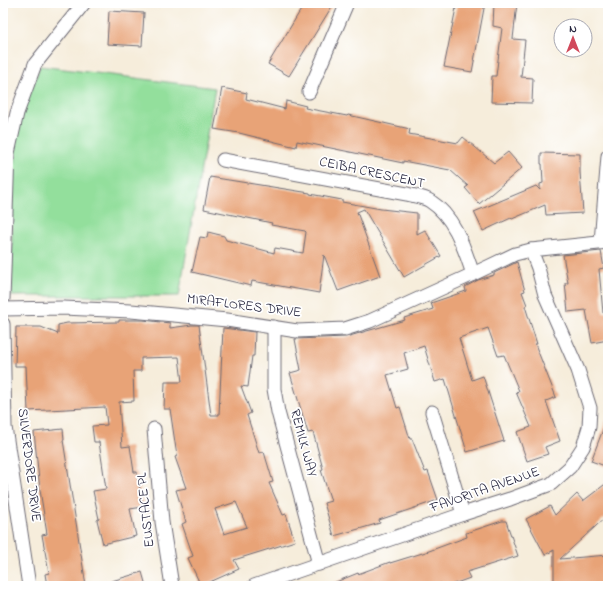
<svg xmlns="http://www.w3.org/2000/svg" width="611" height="589" font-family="'Indie Flower',sans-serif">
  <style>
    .green { fill: #93df9c; stroke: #5a806c }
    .building { fill: #e8a377; fill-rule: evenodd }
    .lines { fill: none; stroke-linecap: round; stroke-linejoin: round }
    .street-casing { stroke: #6c6973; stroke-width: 15 }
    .street { stroke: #fff; stroke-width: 13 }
    .labels { text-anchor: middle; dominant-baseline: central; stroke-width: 3.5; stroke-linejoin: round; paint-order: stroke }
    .street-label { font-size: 14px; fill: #22223b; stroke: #fff }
  </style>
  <rect width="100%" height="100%" fill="#fff"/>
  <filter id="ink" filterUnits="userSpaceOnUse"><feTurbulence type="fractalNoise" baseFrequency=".025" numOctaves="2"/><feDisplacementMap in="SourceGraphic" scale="8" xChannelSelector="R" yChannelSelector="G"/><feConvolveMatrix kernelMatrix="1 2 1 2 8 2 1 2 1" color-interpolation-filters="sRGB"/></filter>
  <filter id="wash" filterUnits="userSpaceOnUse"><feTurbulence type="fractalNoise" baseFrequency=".012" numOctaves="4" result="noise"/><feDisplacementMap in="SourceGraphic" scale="16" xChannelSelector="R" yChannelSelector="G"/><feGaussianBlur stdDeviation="0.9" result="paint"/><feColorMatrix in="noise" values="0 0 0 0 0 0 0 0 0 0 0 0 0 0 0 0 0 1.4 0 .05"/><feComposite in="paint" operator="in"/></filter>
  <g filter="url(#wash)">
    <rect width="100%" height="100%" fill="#f6eddb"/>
    <path class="green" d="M40,66L215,88L179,296H12V155L22,115Z"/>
    <g id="blocks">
      <g class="building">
        <path d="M305,3H334L289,76L268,64Z"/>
        <path d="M457,3H485L472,72L444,67Z"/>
        <path d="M494,3H517L513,39L525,40L521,77L533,78L532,103L491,102L492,76H496L502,28L493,26Z"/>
        <path d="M109,11L144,13L142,46L107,44Z"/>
        <path d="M222,88L247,93L246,99L285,109L286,101L306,106L305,108L347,116L348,115L410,129L409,134L458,143L463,137L494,163L508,152L522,168L479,204L465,188L468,186L450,170L403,161V163L297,141L296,147L239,133L214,129Z"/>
        <path d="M541,153L580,154V172L583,213L546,215L545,205L512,219L511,218L483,231L474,212L536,186L540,190V184L543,183L542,164H541Z"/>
        <path d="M210,177L310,193V194L342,200V202L381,209L417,213V234L425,230L441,256L404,277L364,209L357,212L380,276L338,291L324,255L319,293L252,281L251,286L192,272L200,237L207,238L208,232L224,236L226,240L274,253L275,248L303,253L306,232L305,231L271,225L272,223L204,209Z"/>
        <path d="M601,251L604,268L599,269L603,313L608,312V340L592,343L586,310L568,312L565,283H568L563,255Z"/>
        <path d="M517,262L525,291L522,292L527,305L525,306L537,344H535L556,397L546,401L560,441L545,447L548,454L527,461L517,432L531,427L516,392L519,391L504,355L498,356L488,328L459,338L472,380L483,376L504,441L467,452L445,379L435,382L424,346L404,353L408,369L387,375L397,408L400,407L410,439H412L425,472L428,471L438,500L379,520L380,523L334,536L324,503L331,501L321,470L323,469L313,432L308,433L290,373L301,370L295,339L346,337L405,320L404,318L433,309L431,303L466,291L465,287L478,280L494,275V273Z"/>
        <path d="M119,320H143L170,323V328L192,325H199L211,415H219L223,328L255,332L254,356H252L248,387L241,386L251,413L247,415L259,453L264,452L273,482L269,483L283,515L286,514L295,541L234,560L239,569L201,586L188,558L193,556L182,524L186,522L176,490L186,488L175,457L177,456L170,409H164L165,382H182L179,357L141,358V371H133L134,401L119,402L122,447L130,446L134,472H137L143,507L130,509L136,536L103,544L97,520L99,519L93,491L106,489L99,442H94L92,426L107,425L105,407L28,411L26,366H15L16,327H41L58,334V325L67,323L119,322ZM236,502L247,527L224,534L215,509Z"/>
        <path d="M607,419H608V467L591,461Z"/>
        <path d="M63,429L64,440H63L86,586H47L45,574L49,573L42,535L47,534L40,490L34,432Z"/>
        <path d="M608,482V515L560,559L608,555V586H554V550L545,555L526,519L550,506L555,515L577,494L583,501Z"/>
        <path d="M502,521H506L518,556L467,572L470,578L448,586H442L441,583L432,586H326L358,573V574L390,562V563L429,551L467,537L466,533Z"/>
        <path d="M142,572L146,586H106L105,583Z"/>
      </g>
    </g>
  </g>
  <g filter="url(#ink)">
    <use href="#blocks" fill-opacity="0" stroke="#6c6973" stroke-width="1"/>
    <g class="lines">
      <defs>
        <g id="street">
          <path d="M309,92L347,3"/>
          <path d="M223,160L407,194C414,196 424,197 430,201C455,217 464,248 473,274"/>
          <path d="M601,242L608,156"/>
          <path d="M3,299L8,153L17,113L35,64L84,3"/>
          <path d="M3,309L63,308L131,311L227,320L297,331L345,329L370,321L473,274L515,254L531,250L608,242"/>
          <path d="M3,324L5,427L29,586"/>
          <path d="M274,327V389L278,412L319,564"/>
          <path d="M432,412L463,514"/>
          <path d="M154,429L162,522L172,586"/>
          <path d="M254,586L463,514L510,499L551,484L570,467L583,447L589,427L590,408L578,370L545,295L538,268L531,250"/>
        </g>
      </defs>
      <use href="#street" class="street-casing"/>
      <use href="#street" class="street"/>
    </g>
  </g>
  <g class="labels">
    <g class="street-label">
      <text transform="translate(372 173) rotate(12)">CEIBA CRESCENT</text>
      <text transform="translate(244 306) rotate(7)">MIRAFLORES DRIVE</text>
      <text transform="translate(303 443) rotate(75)">REMILK WAY</text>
      <text transform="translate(29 465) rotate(83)">SILVERDORE DRIVE</text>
      <text transform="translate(485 490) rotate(-19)">FAVORITA AVENUE</text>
      <text transform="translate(146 510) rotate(-96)">EUSTACE PL</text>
    </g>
  </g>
  <rect width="611" height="589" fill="none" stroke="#fff" stroke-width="16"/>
  <g transform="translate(573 38)"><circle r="19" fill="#ffffff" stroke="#a7a7b1"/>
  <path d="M0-3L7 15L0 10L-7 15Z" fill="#d1495b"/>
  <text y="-6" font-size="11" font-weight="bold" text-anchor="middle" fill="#22223b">N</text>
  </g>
</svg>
